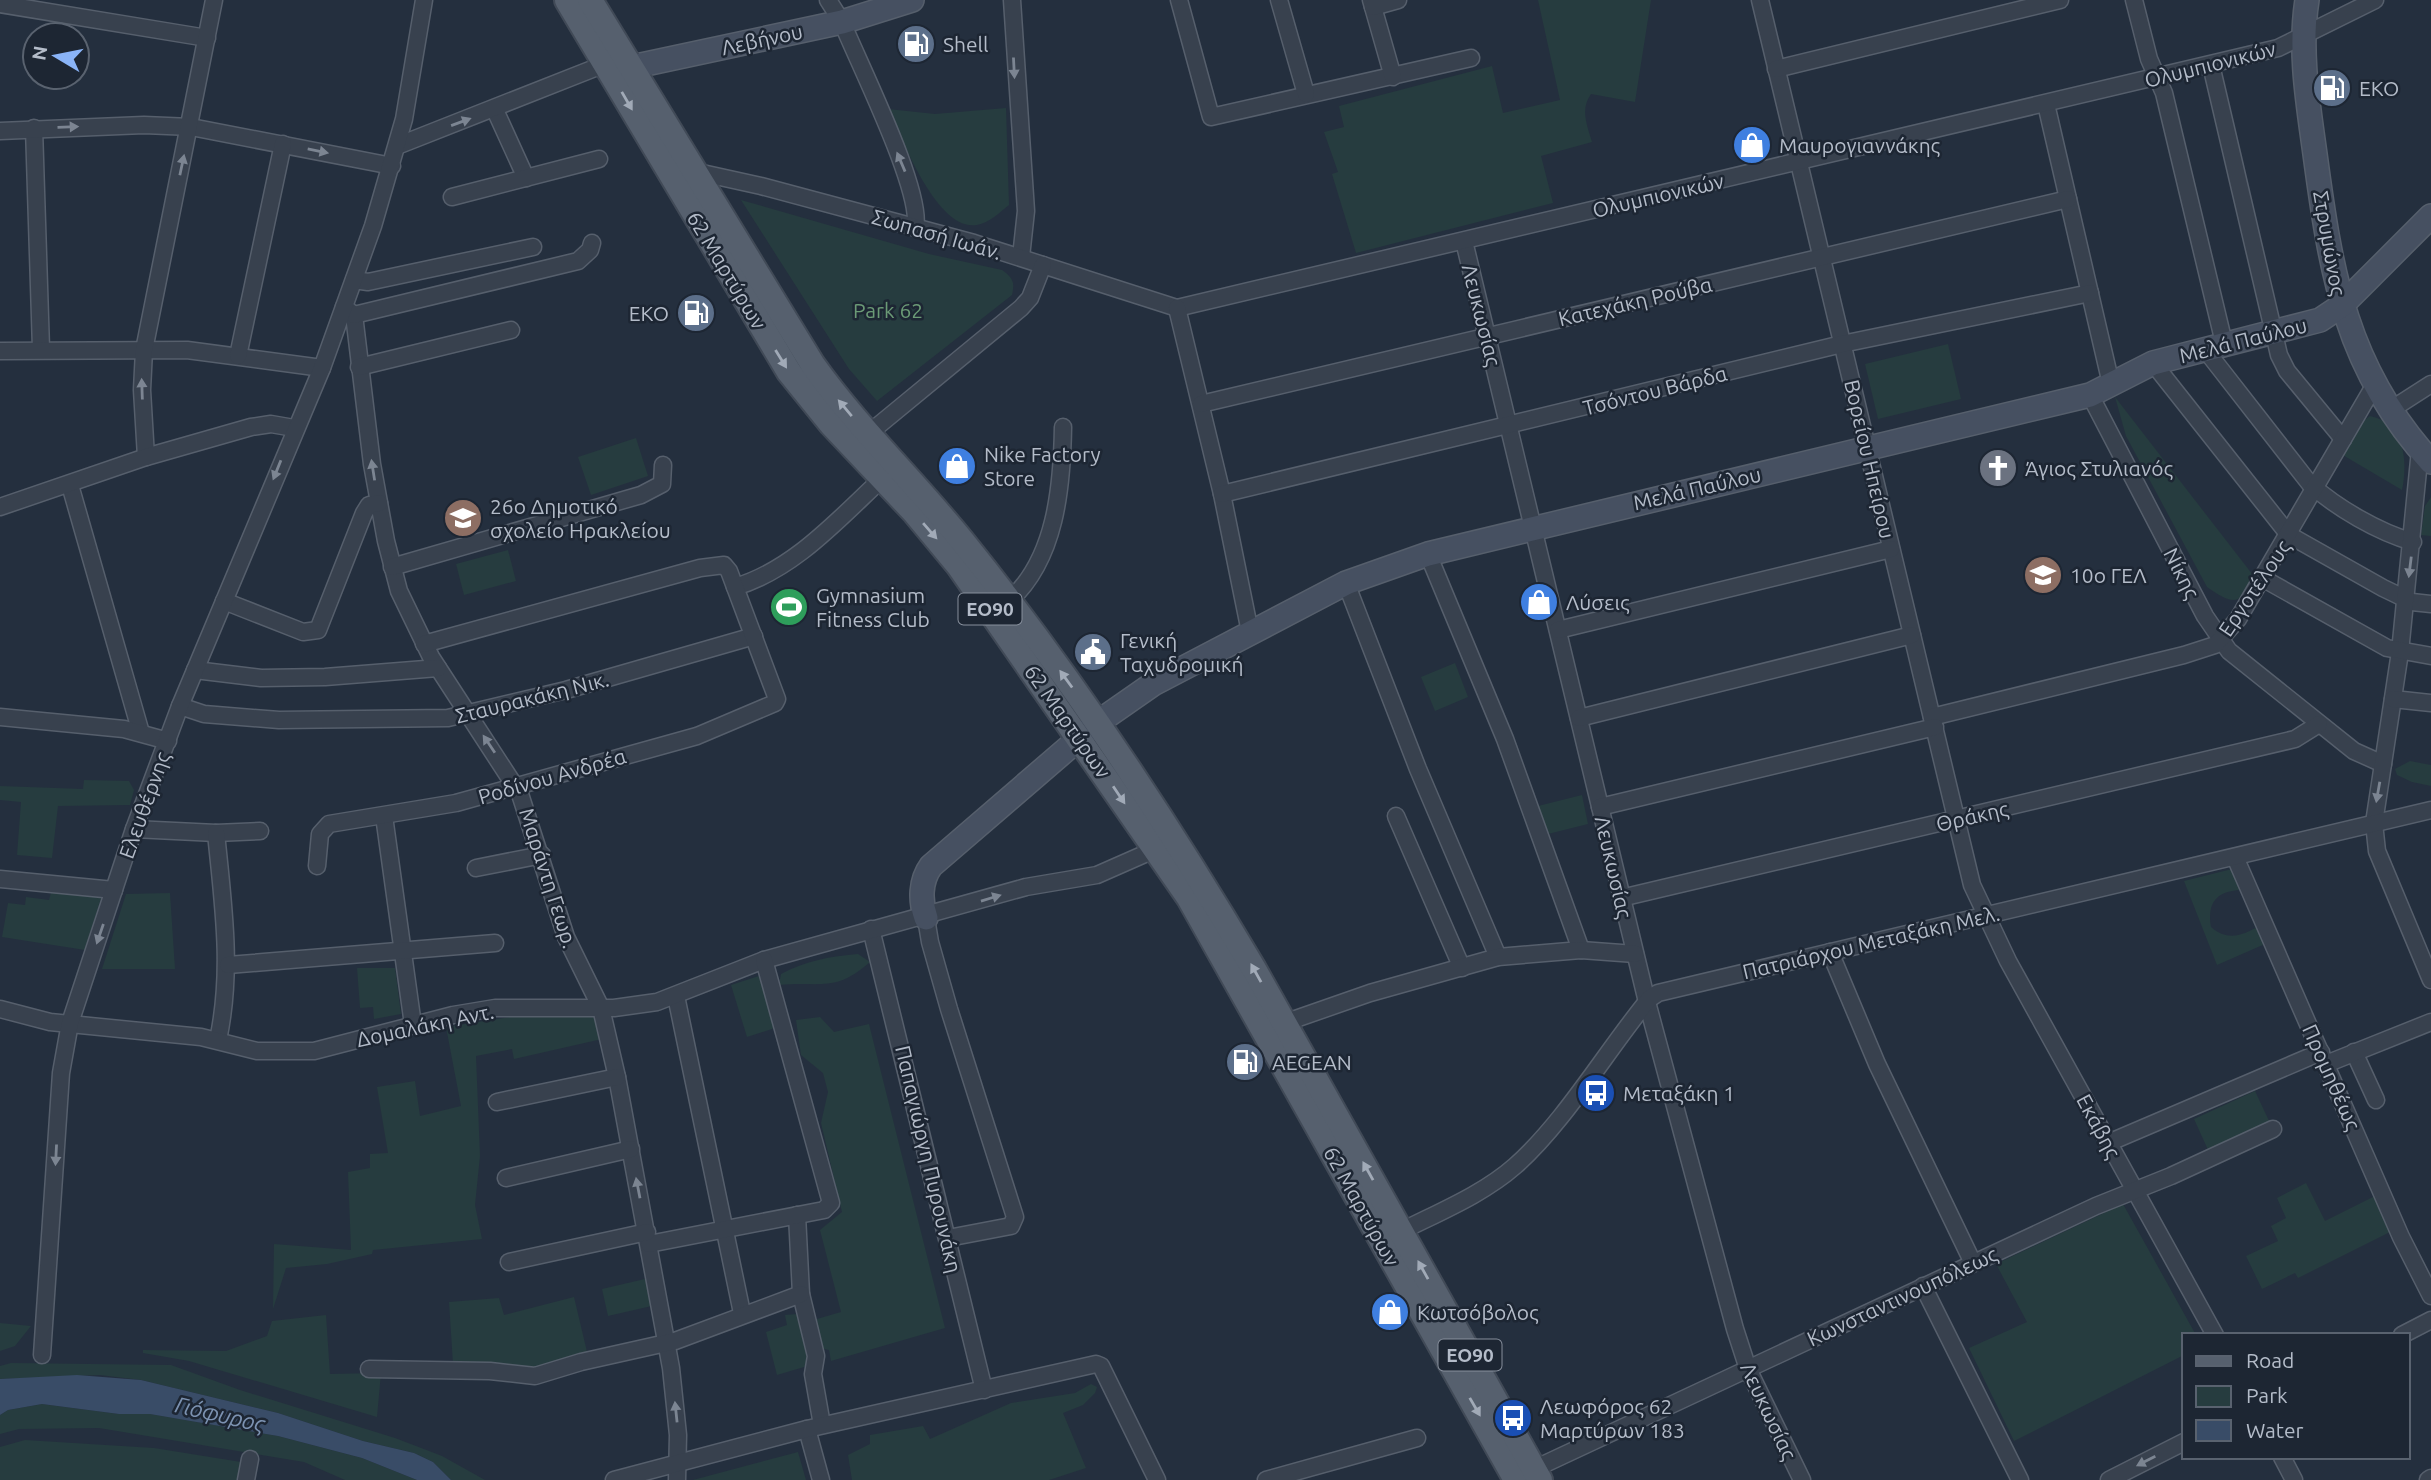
<svg xmlns="http://www.w3.org/2000/svg" width="2431" height="1480" font-family="Ubuntu,sans-serif">
  <style>
    .green { fill: #263c3f }
    .water { fill: #394c67 }
    .lines { fill: none; stroke-linecap: round; stroke-linejoin: round }
    .street-casing { stroke: #565f6c; stroke-width: 19 }
    .secondary-casing { stroke: #565f6c; stroke-width: 26 }
    .primary-casing { stroke: #414a57; stroke-width: 28 }
    .street { stroke: #38414e; stroke-width: 16 }
    .secondary { stroke: #465061; stroke-width: 23 }
    .primary { stroke: #56606e; stroke-width: 24 }
    .oneway { fill: #7c8592 }
    .oneway2 { fill: #a1aab7 }
    .labels { text-anchor: middle; dominant-baseline: central; stroke-width: 5; stroke-linejoin: round; paint-order: stroke }
    .shield { fill: #1d2633; stroke: #878f9c; stroke-width: 2 }
    .shield-label { font-size: 19px; font-weight: bold; fill: #b4bcc9 }
    .street-label { font-size: 21px; fill: #b4bcc9; stroke: #1d2633 }
    .poi-label { font-size: 21px; fill: #b4bcc9; stroke: #1d2633; text-anchor: start }
    .park-label { font-size: 21px; fill: #6b9a76; stroke: #1d2633 }
    .water-label { font-size: 23px; font-style: italic; fill: #7c92b1; stroke: #1d2633 }
  </style>
  <rect width="100%" height="100%" fill="#242f3e"/>
  <g class="green">
    <path d="M1538,0H1651L1635,102L1591,94C1580,109 1587,125 1592,142L1541,156L1553,203L1356,253L1332,174L1338,172L1324,132L1344,127L1339,106L1492,66L1503,113L1560,100Z"/>
    <path d="M1006,108L1009,205C1000,212 989,223 977,225C937,232 902,138 888,109L935,114Z"/>
    <path d="M741,200L929,254L1002,270C1013,278 1015,282 1012,295L877,401L849,369Z"/>
    <path d="M1948,344L1961,399L1878,419L1865,364Z"/>
    <path d="M2115,397L2256,579C2238,606 2233,605 2207,587L2126,436Z"/>
    <path d="M2370,416C2405,423 2408,462 2402,490L2341,454L2361,423Z"/>
    <path d="M636,438L648,476L591,495L578,457Z"/>
    <path d="M2431,497V536L2421,535L2425,506Z"/>
    <path d="M508,550L516,581L464,595L456,564Z"/>
    <path d="M1455,663L1468,697L1435,711L1421,677Z"/>
    <path d="M2410,761L2431,765V786L2412,782L2397,775L2395,769Z"/>
    <path d="M84,780L129,781L134,790L130,805L58,806L52,858L17,855L21,802L0,800V786L83,789Z"/>
    <path d="M1582,795L1588,824L1544,835L1538,806Z"/>
    <path d="M2232,869L2241,890C2216,891 2207,903 2211,927C2227,941 2242,936 2259,926L2265,944L2217,965L2184,881Z"/>
    <path d="M52,889L102,895L85,950L2,937L8,903L25,905L26,897L49,900Z"/>
    <path d="M170,893L175,969H102L126,894Z"/>
    <path d="M858,954L870,962C835,993 821,981 779,985L781,974C805,961 831,956 858,954Z"/>
    <path d="M357,968H395L401,1014L374,1019L373,1007L360,1008Z"/>
    <path d="M762,975L778,1027L747,1037L731,985Z"/>
    <path d="M535,1013H586L595,1018L602,1039L514,1059L512,1049L476,1056L480,1156L475,1205L482,1239L373,1250L372,1254L327,1264L286,1268L273,1309L274,1244L351,1250L348,1172L370,1168V1154L388,1153L377,1087L415,1081L420,1116L461,1106L446,1027Z"/>
    <path d="M820,1017L834,1032L869,1024L945,1328L831,1361L829,1350L820,1348L810,1321L841,1312L820,1230L842,1212L821,1123L828,1092L823,1073L801,1055L796,1020Z"/>
    <path d="M2255,1091L2270,1123L2209,1152L2194,1119Z"/>
    <path d="M2306,1183L2325,1221L2377,1195L2394,1230L2298,1278L2295,1273L2262,1289L2246,1256L2278,1241L2271,1226L2286,1218L2277,1198Z"/>
    <path d="M2123,1204L2196,1335H2184V1355L2014,1441L1969,1348L2027,1322L1996,1264Z"/>
    <path d="M649,1278L656,1305L608,1316L602,1289Z"/>
    <path d="M574,1297L588,1356L528,1371L453,1364L449,1302L499,1298L504,1315Z"/>
    <path d="M797,1314L802,1318L812,1360L804,1367L777,1375L766,1332L787,1325L785,1315Z"/>
    <path d="M326,1315L330,1374L381,1373L377,1417L189,1361L143,1353V1350L226,1351L267,1336L272,1321Z"/>
    <path d="M0,1323L31,1326L15,1346L0,1351Z"/>
    <path d="M11,1363L171,1365L240,1390L395,1438L442,1456L485,1480H451L433,1462L414,1453L363,1441L278,1413L141,1380L100,1375L0,1379V1366Z"/>
    <path d="M1091,1384L1097,1387L1095,1393L1083,1405L1063,1413L1086,1468L1049,1480H852L848,1455L870,1444V1435L923,1426L930,1439L1011,1403L1075,1393Z"/>
    <path d="M42,1404L119,1414L133,1411L278,1436L362,1458L417,1480H345L304,1462L99,1428L19,1429L0,1434V1415L8,1410Z"/>
    <path d="M25,1440L154,1448L241,1462L238,1480H0V1447Z"/>
    <path d="M798,1452L806,1480H692H693Z"/>
  </g>
  <path class="water" d="M77,1375L141,1380L278,1413L363,1441L414,1453L433,1462L451,1480H417L362,1458L278,1436L150,1414H119L42,1404L8,1410L0,1415V1379Z"/>
  <g class="lines">
    <defs>
      <g id="street">
        <path d="M828,0L842,22C858,62 924,193 915,228"/>
        <path d="M1012,0L1026,211L1021,257"/>
        <path d="M1179,0L1211,117L1471,58"/>
        <path d="M1279,0L1306,94"/>
        <path d="M1371,0L1393,77"/>
        <path d="M1760,0L1972,885L2008,961L2215,1335"/>
        <path d="M2134,0L2149,59L2164,93L2224,343"/>
        <path d="M0,4L207,38"/>
        <path d="M1373,7L1398,0"/>
        <path d="M2211,65L2279,355L2287,371L2343,439"/>
        <path d="M1776,69L2060,0"/>
        <path d="M2046,104L2111,384"/>
        <path d="M495,110L526,178"/>
        <path d="M34,128L41,349"/>
        <path d="M0,131L144,125L191,127L392,166"/>
        <path d="M397,146L605,64"/>
        <path d="M693,171L761,186L974,243L1177,308"/>
        <path d="M452,197L599,159"/>
        <path d="M1464,241L1647,1002L1735,1329L1748,1369L1802,1480"/>
        <path d="M354,280L368,282L533,247"/>
        <path d="M344,307L354,315L372,464L386,541L399,591L431,657L520,794L566,937L601,1008L617,1077L671,1368L678,1435L677,1480"/>
        <path d="M1177,308L2278,48L2375,0"/>
        <path d="M1177,308L1222,494L1250,632"/>
        <path d="M354,315L578,261L590,250L592,243"/>
        <path d="M2204,348L2310,484C2337,508 2378,532 2413,542"/>
        <path d="M0,351L187,350L322,368"/>
        <path d="M238,356L283,144"/>
        <path d="M2153,363L2289,535L2383,588L2412,602L2431,604"/>
        <path d="M359,367L511,330"/>
        <path d="M2090,395L2205,616L2229,651L2354,751L2383,764"/>
        <path d="M1201,404L2068,199"/>
        <path d="M2389,411L2431,384"/>
        <path d="M868,434L1021,308L1030,298L1043,265"/>
        <path d="M2420,450L2400,652L2374,823L2377,851L2431,980"/>
        <path d="M146,457L142,390L144,350L214,0"/>
        <path d="M70,485L141,733"/>
        <path d="M1222,494L1842,344L2090,293"/>
        <path d="M0,507L146,457L251,427L271,424L294,428"/>
        <path d="M1428,554L1505,739L1581,950"/>
        <path d="M392,567L641,495L662,484L663,465"/>
        <path d="M2264,579L2387,648L2431,656"/>
        <path d="M1346,583L1418,769L1498,957"/>
        <path d="M735,587C796,569 841,516 887,474"/>
        <path d="M224,601L303,632L318,630L364,513L369,505L379,503"/>
        <path d="M1009,601C1056,559 1062,487 1063,427"/>
        <path d="M1558,630L1891,549"/>
        <path d="M195,670L261,678L325,677L438,668"/>
        <path d="M2393,699L2431,703"/>
        <path d="M180,706L204,714L279,720L448,718L566,690L754,636"/>
        <path d="M0,717L124,729L168,741"/>
        <path d="M1932,717L2184,655L2215,645L2238,619L2374,386"/>
        <path d="M1579,718L1912,635"/>
        <path d="M1600,807L1935,727"/>
        <path d="M384,816L413,1025"/>
        <path d="M1396,816L1462,968"/>
        <path d="M134,829L216,833L260,831"/>
        <path d="M216,833C223,904 233,970 218,1040"/>
        <path d="M2235,857L2401,1237L2431,1296"/>
        <path d="M317,866L320,834L329,824L456,803L697,736L775,703L777,699L729,571L724,565L700,568L424,644"/>
        <path d="M476,868L542,855"/>
        <path d="M0,879L114,890"/>
        <path d="M1621,898L2295,739L2319,724"/>
        <path d="M926,918L930,942L949,1009L1015,1217L1011,1226L948,1238"/>
        <path d="M871,929L984,1390"/>
        <path d="M1830,952L1877,1064L1973,1263"/>
        <path d="M228,965L495,943"/>
        <path d="M676,996L742,1313"/>
        <path d="M0,1009L50,1022L201,1037L257,1051H314L453,1015L495,1008H614L657,1002L764,960L1026,887L1097,875L1156,849"/>
        <path d="M1284,1023L1370,993L1498,957L1581,950L1635,954"/>
        <path d="M2354,1052L2376,1100"/>
        <path d="M2326,1064L2431,1022"/>
        <path d="M497,1102L617,1077"/>
        <path d="M2108,1143L2321,1052"/>
        <path d="M506,1178L631,1149"/>
        <path d="M797,1215L801,1294L816,1356L813,1374L822,1425"/>
        <path d="M1394,1235C1434,1214 1481,1196 1515,1166C1564,1123 1607,1050 1649,999L1658,993L2431,810"/>
        <path d="M649,1244L824,1210L831,1203L764,960"/>
        <path d="M509,1262L647,1232"/>
        <path d="M1923,1286L2020,1480"/>
        <path d="M2402,1335L2431,1320"/>
        <path d="M42,1355L61,1073L70,1023L134,829L180,706L322,368L373,226L404,119L424,0"/>
        <path d="M369,1369L490,1371L535,1376L581,1362L675,1341L801,1294"/>
        <path d="M807,1429L821,1480"/>
        <path d="M2282,1457L2294,1480"/>
        <path d="M1534,1469L2096,1206L2171,1176L2273,1129"/>
        <path d="M246,1480L250,1459"/>
        <path d="M614,1480L807,1429L1096,1364L1101,1366L1157,1480"/>
        <path d="M1266,1480L1417,1438"/>
        <path d="M2109,1480L2184,1442"/>
        <path d="M2428,1480L2431,1478"/>
      </g>
      <g id="secondary">
        <path d="M2307,0C2299,51 2308,103 2315,154C2331,274 2346,369 2431,462"/>
        <path d="M613,71L842,22L912,0"/>
        <path d="M926,918C920,901 920,881 931,866L1097,723L1153,684L1346,583L1428,554L2090,395L2153,363L2320,320L2341,306L2431,216"/>
      </g>
      <g id="primary">
        <path d="M567,0L789,372L831,424L915,513L958,565L1189,898L1516,1480"/>
        <path d="M590,0L813,365C858,428 915,482 964,543C1071,676 1167,822 1254,969L1540,1480"/>
      </g>
    </defs>
    <use href="#street" class="street-casing"/>
    <use href="#secondary" class="secondary-casing"/>
    <use href="#primary" class="primary-casing"/>
    <use href="#street" class="street"/>
    <use href="#secondary" class="secondary"/>
    <use href="#primary" class="primary"/>
  </g>
  <defs><path id="oneway-solid" d="M-6-.8H1V-3.2L6.5 0L1 3.2V.8H-6Z" transform="scale(1.75)"/></defs>
  <g class="oneway">
    <use href="#oneway-solid" transform="translate(1014 68) rotate(87)"/>
    <use href="#oneway-solid" transform="translate(461 122) rotate(-20)"/>
    <use href="#oneway-solid" transform="translate(68 127) rotate(-2)"/>
    <use href="#oneway-solid" transform="translate(318 151) rotate(11)"/>
    <use href="#oneway-solid" transform="translate(901 162) rotate(-113)"/>
    <use href="#oneway-solid" transform="translate(182 165) rotate(-78)"/>
    <use href="#oneway-solid" transform="translate(142 389) rotate(-92)"/>
    <use href="#oneway-solid" transform="translate(277 470) rotate(112)"/>
    <use href="#oneway-solid" transform="translate(373 470) rotate(-99)"/>
    <use href="#oneway-solid" transform="translate(2410 567) rotate(97)"/>
    <use href="#oneway-solid" transform="translate(489 744) rotate(-124)"/>
    <use href="#oneway-solid" transform="translate(2378 792) rotate(100)"/>
    <use href="#oneway-solid" transform="translate(991 898) rotate(-17)"/>
    <use href="#oneway-solid" transform="translate(100 934) rotate(109)"/>
    <use href="#oneway-solid" transform="translate(56 1155) rotate(93)"/>
    <use href="#oneway-solid" transform="translate(638 1188) rotate(-101)"/>
    <use href="#oneway-solid" transform="translate(676 1412) rotate(-96)"/>
    <use href="#oneway-solid" transform="translate(2146 1461) rotate(153)"/>
  </g>
  <g class="oneway2">
    <use href="#oneway-solid" transform="translate(627 101) rotate(60)"/>
    <use href="#oneway-solid" transform="translate(781 359) rotate(58)"/>
    <use href="#oneway-solid" transform="translate(845 408) rotate(-130)"/>
    <use href="#oneway-solid" transform="translate(930 531) rotate(49)"/>
    <use href="#oneway-solid" transform="translate(1066 679) rotate(-126)"/>
    <use href="#oneway-solid" transform="translate(1119 795) rotate(56)"/>
    <use href="#oneway-solid" transform="translate(1256 973) rotate(-119)"/>
    <use href="#oneway-solid" transform="translate(1368 1171) rotate(-119)"/>
    <use href="#oneway-solid" transform="translate(1423 1270) rotate(-119)"/>
    <use href="#oneway-solid" transform="translate(1475 1407) rotate(60)"/>
  </g>
  <defs>
    <symbol id="fuel-disc" viewBox="-11 -11 22 22"><circle r="9.5" fill="#5c6f8a" stroke="#1d2633"/><path d="M-5.5-6h7V0h2V4h1.3V-2.5L3-4.5l.8-.8L6-3V5H2.5V1h-1V6h-7ZM-4.2-4.7v3.2H.2V-4.7Z" fill="#fff"/></symbol>
    <symbol id="shop-disc" viewBox="-11 -11 22 22"><circle r="9.5" fill="#3f7fe0" stroke="#1d2633"/><path d="M-5-2.5h2.3a2.7 3.5 0 0 1 5.4 0H5L5.5 6h-11ZM-1.5-2.5h3a1.5 2.3 0 0 0-3 0Z" fill="#fff"/></symbol>
    <symbol id="church-disc" viewBox="-11 -11 22 22"><circle r="9.5" fill="#6b7280" stroke="#1d2633"/><path d="M-1.2-6h2.4v3.5h3.3v2.4h-3.3V6h-2.4V-.1h-3.3v-2.4h3.3Z" fill="#fff"/></symbol>
    <symbol id="school-disc" viewBox="-11 -11 22 22"><circle r="9.5" fill="#8d6e63" stroke="#1d2633"/><path d="M0-5L7-2L0 1L-7-2ZM-4 1L0 2.5L4 1V4Q0 6-4 4Z" fill="#fff"/></symbol>
    <symbol id="stadium-disc" viewBox="-11 -11 22 22"><circle r="9.5" fill="#2e9e5b" stroke="#1d2633"/><path d="M0-5a6.5 5 0 1 0 0 10a6.5 5 0 1 0 0-10ZM-3.5-1.8h7v3.6h-7Z" fill="#fff"/></symbol>
    <symbol id="civic-disc" viewBox="-11 -11 22 22"><circle r="9.5" fill="#5c6f8a" stroke="#1d2633"/><path d="M-.6-6.5H3V-4.5H.6V-3L4-1V1h2V6H-6V1h2V-1L-.6-3ZM-1.2 2.5V6h2.4V2.5Z" fill="#fff"/></symbol>
    <symbol id="bus-disc" viewBox="-11 -11 22 22"><circle r="9.5" fill="#1a4fb4" stroke="#1d2633"/><path d="M-5-6H5V4H4V6H2V4H-2V6H-4V4H-5ZM-3.5-4V0h7V-4ZM-3.5 1.2v1.5H-2V1.2ZM2 1.2v1.5H3.5V1.2Z" fill="#fff"/></symbol>
  </defs>
  <g fill-rule="evenodd">
    <use href="#fuel-disc" x="894" y="22" width="44" height="44"/>
    <use href="#fuel-disc" x="2310" y="66" width="44" height="44"/>
    <use href="#shop-disc" x="1730" y="123" width="44" height="44"/>
    <use href="#fuel-disc" x="674" y="291" width="44" height="44"/>
    <use href="#shop-disc" x="935" y="444" width="44" height="44"/>
    <use href="#church-disc" x="1976" y="446" width="44" height="44"/>
    <use href="#school-disc" x="441" y="496" width="44" height="44"/>
    <use href="#school-disc" x="2021" y="553" width="44" height="44"/>
    <use href="#shop-disc" x="1517" y="580" width="44" height="44"/>
    <use href="#stadium-disc" x="767" y="585" width="44" height="44"/>
    <use href="#civic-disc" x="1071" y="630" width="44" height="44"/>
    <use href="#fuel-disc" x="1223" y="1040" width="44" height="44"/>
    <use href="#bus-disc" x="1574" y="1071" width="44" height="44"/>
    <use href="#shop-disc" x="1368" y="1290" width="44" height="44"/>
    <use href="#bus-disc" x="1491" y="1396" width="44" height="44"/>
  </g>
  <g class="labels">
    <g class="shield">
      <rect x="958.5" y="593.5" width="63" height="31" rx="5"/>
      <rect x="1438.5" y="1339.5" width="63" height="31" rx="5"/>
    </g>
    <g class="shield-label">
      <text x="990" y="609">ΕΟ90</text>
      <text x="1470" y="1355">ΕΟ90</text>
    </g>
    <g class="street-label">
      <text transform="translate(762 39) rotate(-12)">Λεβήνου</text>
      <text transform="translate(2210 64) rotate(-14)">Ολυμπιονικών</text>
      <text transform="translate(1658 195) rotate(-13)">Ολυμπιονικών</text>
      <text transform="translate(937 234) rotate(16)">Σωπασή Ιωάν.</text>
      <text transform="translate(2330 243) rotate(80)">Στρυμώνος</text>
      <text transform="translate(727 270) rotate(59)">62 Μαρτύρων</text>
      <text transform="translate(1635 301) rotate(-13)">Κατεχάκη Ρούβα</text>
      <text transform="translate(1482 315) rotate(76)">Λευκωσίας</text>
      <text transform="translate(2243 340) rotate(-14)">Μελά Παύλου</text>
      <text transform="translate(1655 390) rotate(-14)">Τσόντου Βάρδα</text>
      <text transform="translate(1870 459) rotate(77)">Βορείου Ηπείρου</text>
      <text transform="translate(1697 488) rotate(-13)">Μελά Παύλου</text>
      <text transform="translate(2182 573) rotate(63)">Νίκης</text>
      <text transform="translate(2254 588) rotate(-56)">Εργοτέλους</text>
      <text transform="translate(532 697) rotate(-14)">Σταυρακάκη Νικ.</text>
      <text transform="translate(1068 721) rotate(55)">62 Μαρτύρων</text>
      <text transform="translate(552 776) rotate(-16)">Ροδίνου Ανδρέα</text>
      <text transform="translate(144 805) rotate(-70)">Ελευθέρνης</text>
      <text transform="translate(1972 816) rotate(-13)">Θράκης</text>
      <text transform="translate(1614 867) rotate(77)">Λευκωσίας</text>
      <text transform="translate(549 878) rotate(72)">Μαράντη Γεωρ.</text>
      <text transform="translate(1871 942) rotate(-13)">Πατριάρχου Μεταξάκη Μελ.</text>
      <text transform="translate(425 1025) rotate(-12)">Δομαλάκη Αντ.</text>
      <text transform="translate(2332 1077) rotate(66)">Προμηθέως</text>
      <text transform="translate(2099 1126) rotate(62)">Εκάβης</text>
      <text transform="translate(929 1159) rotate(77)">Παπαγιώργη Πυρουνάκη</text>
      <text transform="translate(1362 1206) rotate(61)">62 Μαρτύρων</text>
      <text transform="translate(1902 1296) rotate(-25)">Κωνσταντινουπόλεως</text>
      <text transform="translate(1769 1411) rotate(65)">Λευκωσίας</text>
    </g>
    <g class="poi-label">
      <text x="943" y="44">Shell</text>
      <text x="2359" y="88">EKO</text>
      <text x="1779" y="145">Μαυρογιαννάκης</text>
      <text x="669" y="313" text-anchor="end">ΕΚΟ</text>
      <text x="984" y="454">Nike Factory<tspan x="984" dy="24">Store</tspan></text>
      <text x="2025" y="468">Άγιος Στυλιανός</text>
      <text x="490" y="506">26ο Δημοτικό<tspan x="490" dy="24">σχολείο Ηρακλείου</tspan></text>
      <text x="2070" y="575">10ο ΓΕΛ</text>
      <text x="816" y="595">Gymnasium<tspan x="816" dy="24">Fitness Club</tspan></text>
      <text x="1566" y="602">Λύσεις</text>
      <text x="1120" y="640">Γενική<tspan x="1120" dy="24">Ταχυδρομική</tspan></text>
      <text x="1272" y="1062">AEGEAN</text>
      <text x="1623" y="1093">Μεταξάκη 1</text>
      <text x="1417" y="1312">Κωτσόβολος</text>
      <text x="1540" y="1406">Λεωφόρος 62<tspan x="1540" dy="24">Μαρτύρων 183</tspan></text>
    </g>
    <g class="park-label">
      <text x="888" y="310">Park 62</text>
    </g>
    <g class="water-label">
      <text transform="translate(220 1414) rotate(13)">Γιόφυρος</text>
    </g>
  </g>
  <rect x="2182" y="1333" width="228" height="126" fill="#1d2633" stroke="#59626f" stroke-width="2"/>
  <rect x="2196" y="1356" width="35" height="10" fill="#56606e" stroke="#59626f" stroke-width="2"/>
  <text x="2246" y="1368" font-size="21" fill="#b4bcc9">Road</text>
  <rect x="2196" y="1386" width="35" height="21" fill="#263c3f" stroke="#59626f" stroke-width="2"/>
  <text x="2246" y="1403" font-size="21" fill="#b4bcc9">Park</text>
  <rect x="2196" y="1420" width="35" height="21" fill="#394c67" stroke="#59626f" stroke-width="2"/>
  <text x="2246" y="1438" font-size="21" fill="#b4bcc9">Water</text>
  <g transform="translate(56 56) rotate(280)"><circle r="33" fill="#1d2633" stroke="#59626f" stroke-width="2"/>
  <path d="M0-5L12 26L0 18L-12 26Z" fill="#8ab4f8"/>
  <text y="-10" font-size="19" font-weight="bold" text-anchor="middle" fill="#b4bcc9">N</text>
  </g>
</svg>
